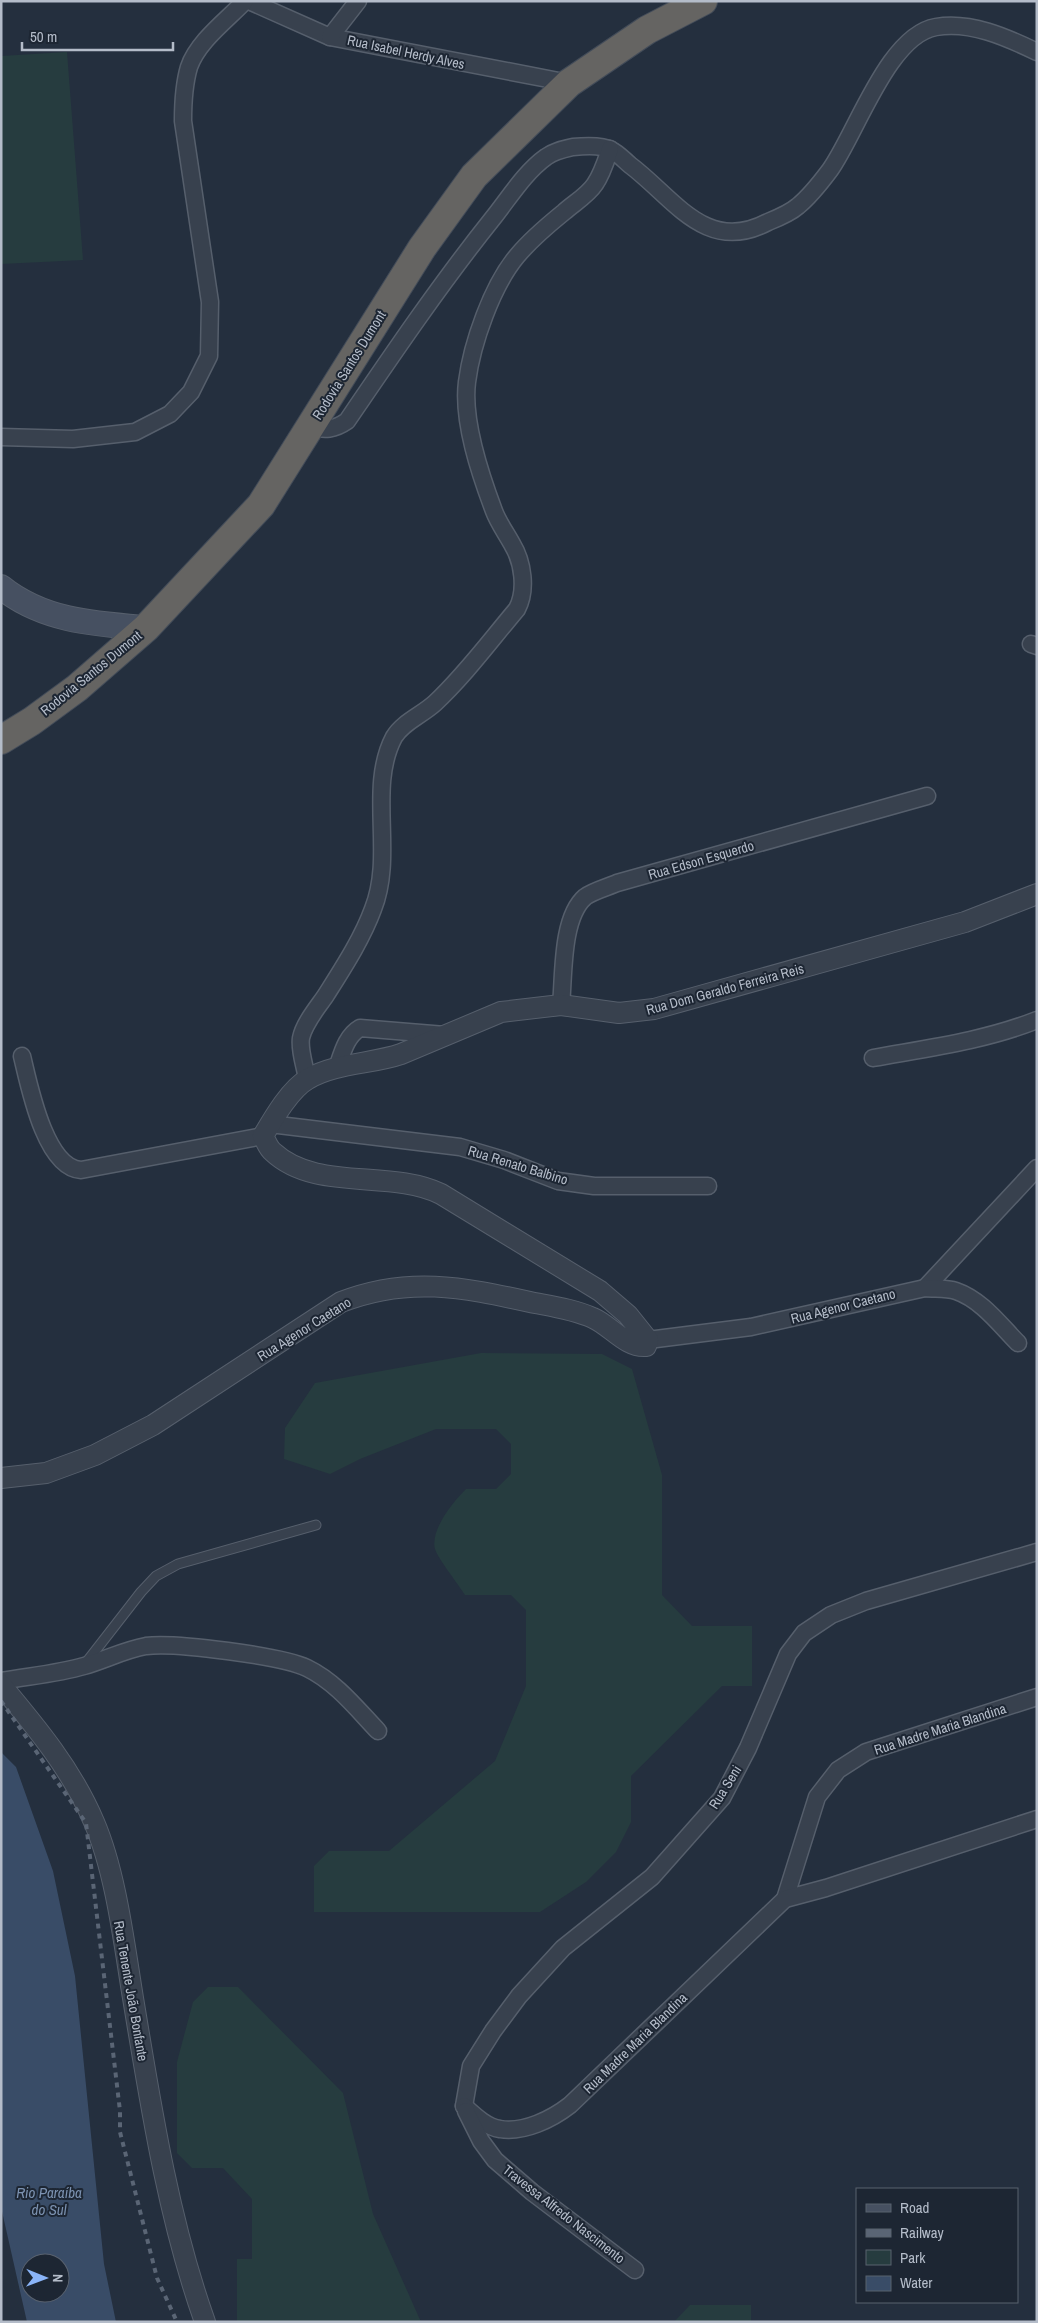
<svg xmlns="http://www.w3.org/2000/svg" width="1038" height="2323" font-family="'Archivo Narrow',sans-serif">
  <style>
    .green { fill: #263c3f }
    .water { fill: #394c67; fill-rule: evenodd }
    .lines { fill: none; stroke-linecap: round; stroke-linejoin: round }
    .service-casing { stroke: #565f6c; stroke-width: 11 }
    .minor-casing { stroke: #565f6c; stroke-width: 19 }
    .tertiary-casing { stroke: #565f6c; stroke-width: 22 }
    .secondary-casing { stroke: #565f6c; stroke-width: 26 }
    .trunk-casing { stroke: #434c59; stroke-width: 30 }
    .service { stroke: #38414e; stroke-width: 9 }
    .minor { stroke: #38414e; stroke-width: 16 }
    .tertiary { stroke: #38414e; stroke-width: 20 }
    .secondary { stroke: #465061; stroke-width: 24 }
    .trunk { stroke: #656462; stroke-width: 28 }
    .rail { stroke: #5a6575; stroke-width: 4; stroke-dasharray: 5 5; stroke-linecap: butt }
    .labels { text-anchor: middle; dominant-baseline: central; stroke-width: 4; stroke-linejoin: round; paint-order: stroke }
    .street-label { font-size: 14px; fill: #b4bcc9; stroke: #1d2633 }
    .water-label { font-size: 15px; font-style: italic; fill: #7c92b1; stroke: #1d2633 }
  </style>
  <rect width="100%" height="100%" fill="#242f3e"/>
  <g class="green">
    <path d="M67,52L83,260L1,264V56Z"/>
    <path d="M481,1353L602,1354L632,1369L662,1475V1595L692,1626H752V1686H722L631,1776V1822L616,1852L586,1882L540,1912H314V1866L329,1851H389L495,1761L526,1686V1610L511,1595H465C459,1585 438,1559 435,1549C430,1530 453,1502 466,1489H496L511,1474V1444L496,1429H436L360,1459L330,1474L284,1459L285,1428L315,1383Z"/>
    <path d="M208,1987H238L343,2093L373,2214L421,2322H237V2259H252V2199L223,2168H192L177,2153V2062L193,2002Z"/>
    <path d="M690,2305H751V2322H674Z"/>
  </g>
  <path class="water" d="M1,1752L16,1767L53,1871L75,1976L104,2264L116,2322H27L1,2207ZM30,2263H60V2293H30Z"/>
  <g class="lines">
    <defs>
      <path id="service" d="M85,1664L141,1592L156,1576L178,1564L316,1525"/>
      <g id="minor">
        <path d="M249,1L330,37L569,83"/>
        <path d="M330,37L358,1"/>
        <path d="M311,427C325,430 334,430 347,421C394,352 441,283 493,218C509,198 525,172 546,157C554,151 564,149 573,147C583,146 602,145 611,150C618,153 624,160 630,165C674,198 706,255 768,222C778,218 790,213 798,206C809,197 821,182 830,170C856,134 888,35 936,27C970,21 1006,37 1037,52"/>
        <path d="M1,437L73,439L135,432L170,414L191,392L209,356L210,302L183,121C183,103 184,84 189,67C198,41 227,20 245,1"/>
        <path d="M1031,644L1037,646"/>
        <path d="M561,1005C564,976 561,918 585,897C593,891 608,887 617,883L927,796"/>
        <path d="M22,1056C29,1085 45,1168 81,1170L263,1136"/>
        <path d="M873,1058C928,1048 984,1041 1037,1020"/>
        <path d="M337,1068C342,1054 346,1036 360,1028L445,1035"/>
        <path d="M307,1079C305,1066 299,1050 301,1038C304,1023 318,1007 326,995C343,968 362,939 373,909C395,854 367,788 394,737C403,722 422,715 435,703C465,675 490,641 517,609C527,590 523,562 512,544C506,533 498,522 494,511C480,474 462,421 467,382C472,343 492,286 517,256C531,239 548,225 564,212C574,203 588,195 595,184C602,174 606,161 610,149"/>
        <path d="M270,1124L460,1147L504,1160L558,1181L594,1186H708"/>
        <path d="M925,1288L1037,1168"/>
        <path d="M648,1340L751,1327L925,1288C935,1289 947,1288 956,1291C982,1300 1000,1325 1018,1343"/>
        <path d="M1,1681C28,1676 57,1674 84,1666C105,1660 124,1650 146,1646C174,1642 282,1656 307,1668C336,1682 357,1709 378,1731"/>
        <path d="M785,1899L817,1797L838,1770L866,1752L1037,1697"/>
        <path d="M464,2106L471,2066L493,2031L519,1996L563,1948L652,1877L722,1798L748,1748L788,1654L804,1633L831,1615L866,1601L1037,1552"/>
        <path d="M464,2106C474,2115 486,2127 500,2129C524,2133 552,2119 570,2105L785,1899L826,1888L1037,1819"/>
        <path d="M466,2111L481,2141L495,2160L532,2192L635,2270"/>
      </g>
      <g id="tertiary">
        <path d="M1,1478L46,1473L95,1455L153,1425L341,1302C408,1276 462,1287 530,1302C550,1306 573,1309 593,1318C610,1325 626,1348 646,1346L648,1340L628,1315L600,1291L441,1194C390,1169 316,1192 273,1152C268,1148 266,1141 263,1136C273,1119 290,1089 308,1079C335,1063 372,1064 401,1054L501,1012L561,1005L619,1013L654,1009L965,922L1037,894"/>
        <path d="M1,1685C37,1728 72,1770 94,1822C116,1873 124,1943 133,1998C151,2107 168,2218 205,2322"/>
      </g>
      <path id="secondary" d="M1,587C43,621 95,624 146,628"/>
      <path id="trunk" d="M1,740L32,721L77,688L146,628L261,505L422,248L474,176L569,83L647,30L703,1"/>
    </defs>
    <use href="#service" class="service-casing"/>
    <use href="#minor" class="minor-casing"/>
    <use href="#tertiary" class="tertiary-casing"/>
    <use href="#secondary" class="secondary-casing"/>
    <use href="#trunk" class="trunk-casing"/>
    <use href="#service" class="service"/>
    <use href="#minor" class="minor"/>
    <use href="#tertiary" class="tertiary"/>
    <use href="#secondary" class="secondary"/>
    <use href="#trunk" class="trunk"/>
    <path class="rail" d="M1,1701L86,1823L120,2111V2132L157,2278L177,2322"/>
  </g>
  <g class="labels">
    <g class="street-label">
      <text transform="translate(406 52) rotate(12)">Rua Isabel Herdy Alves</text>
      <text transform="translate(349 365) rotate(-58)">Rodovia Santos Dumont</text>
      <text transform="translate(91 673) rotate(-39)">Rodovia Santos Dumont</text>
      <text transform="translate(701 860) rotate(-16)">Rua Edson Esquerdo</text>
      <text transform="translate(725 989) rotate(-15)">Rua Dom Geraldo Ferreira Reis</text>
      <text transform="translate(518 1165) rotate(17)">Rua Renato Balbino</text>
      <text transform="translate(843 1306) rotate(-14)">Rua Agenor Caetano</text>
      <text transform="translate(304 1329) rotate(-32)">Rua Agenor Caetano</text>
      <text transform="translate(940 1729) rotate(-18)">Rua Madre Maria Blandina</text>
      <text transform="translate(725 1787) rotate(-58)">Rua Seni</text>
      <text transform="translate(131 1991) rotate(80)">Rua Tenente João Bonfante</text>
      <text transform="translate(635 2043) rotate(-44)">Rua Madre Maria Blandina</text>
      <text transform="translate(564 2214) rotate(38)">Travessa Alfredo Nascimento</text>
    </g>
    <g class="water-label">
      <text x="49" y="2192">Rio Paraíba<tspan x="49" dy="17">do Sul</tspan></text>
    </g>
  </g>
  <rect width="1038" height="2323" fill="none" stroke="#b4bcc9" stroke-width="5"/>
  <rect x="856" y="2188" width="162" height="115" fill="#1d2633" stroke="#59626f"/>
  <rect x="866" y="2204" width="25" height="8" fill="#465061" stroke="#59626f"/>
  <text x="900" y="2213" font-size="15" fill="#b4bcc9">Road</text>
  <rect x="866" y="2229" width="25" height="8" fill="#5a6575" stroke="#59626f"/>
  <text x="900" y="2238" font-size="15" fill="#b4bcc9">Railway</text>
  <rect x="866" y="2250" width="25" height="15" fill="#263c3f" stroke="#59626f"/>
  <text x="900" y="2263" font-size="15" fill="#b4bcc9">Park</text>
  <rect x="866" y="2276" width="25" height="15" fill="#394c67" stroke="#59626f"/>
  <text x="900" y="2288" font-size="15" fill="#b4bcc9">Water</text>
  <g transform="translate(45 2278) rotate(91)"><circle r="24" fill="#1d2633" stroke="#59626f"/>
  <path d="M0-4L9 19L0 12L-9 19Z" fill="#8ab4f8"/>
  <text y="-8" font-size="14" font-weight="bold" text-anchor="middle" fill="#b4bcc9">N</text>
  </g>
  <path d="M22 42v8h151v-8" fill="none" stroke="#b4bcc9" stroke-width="2.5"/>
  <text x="30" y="42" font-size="15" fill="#b4bcc9" stroke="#1d2633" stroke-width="4" paint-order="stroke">50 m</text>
</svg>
